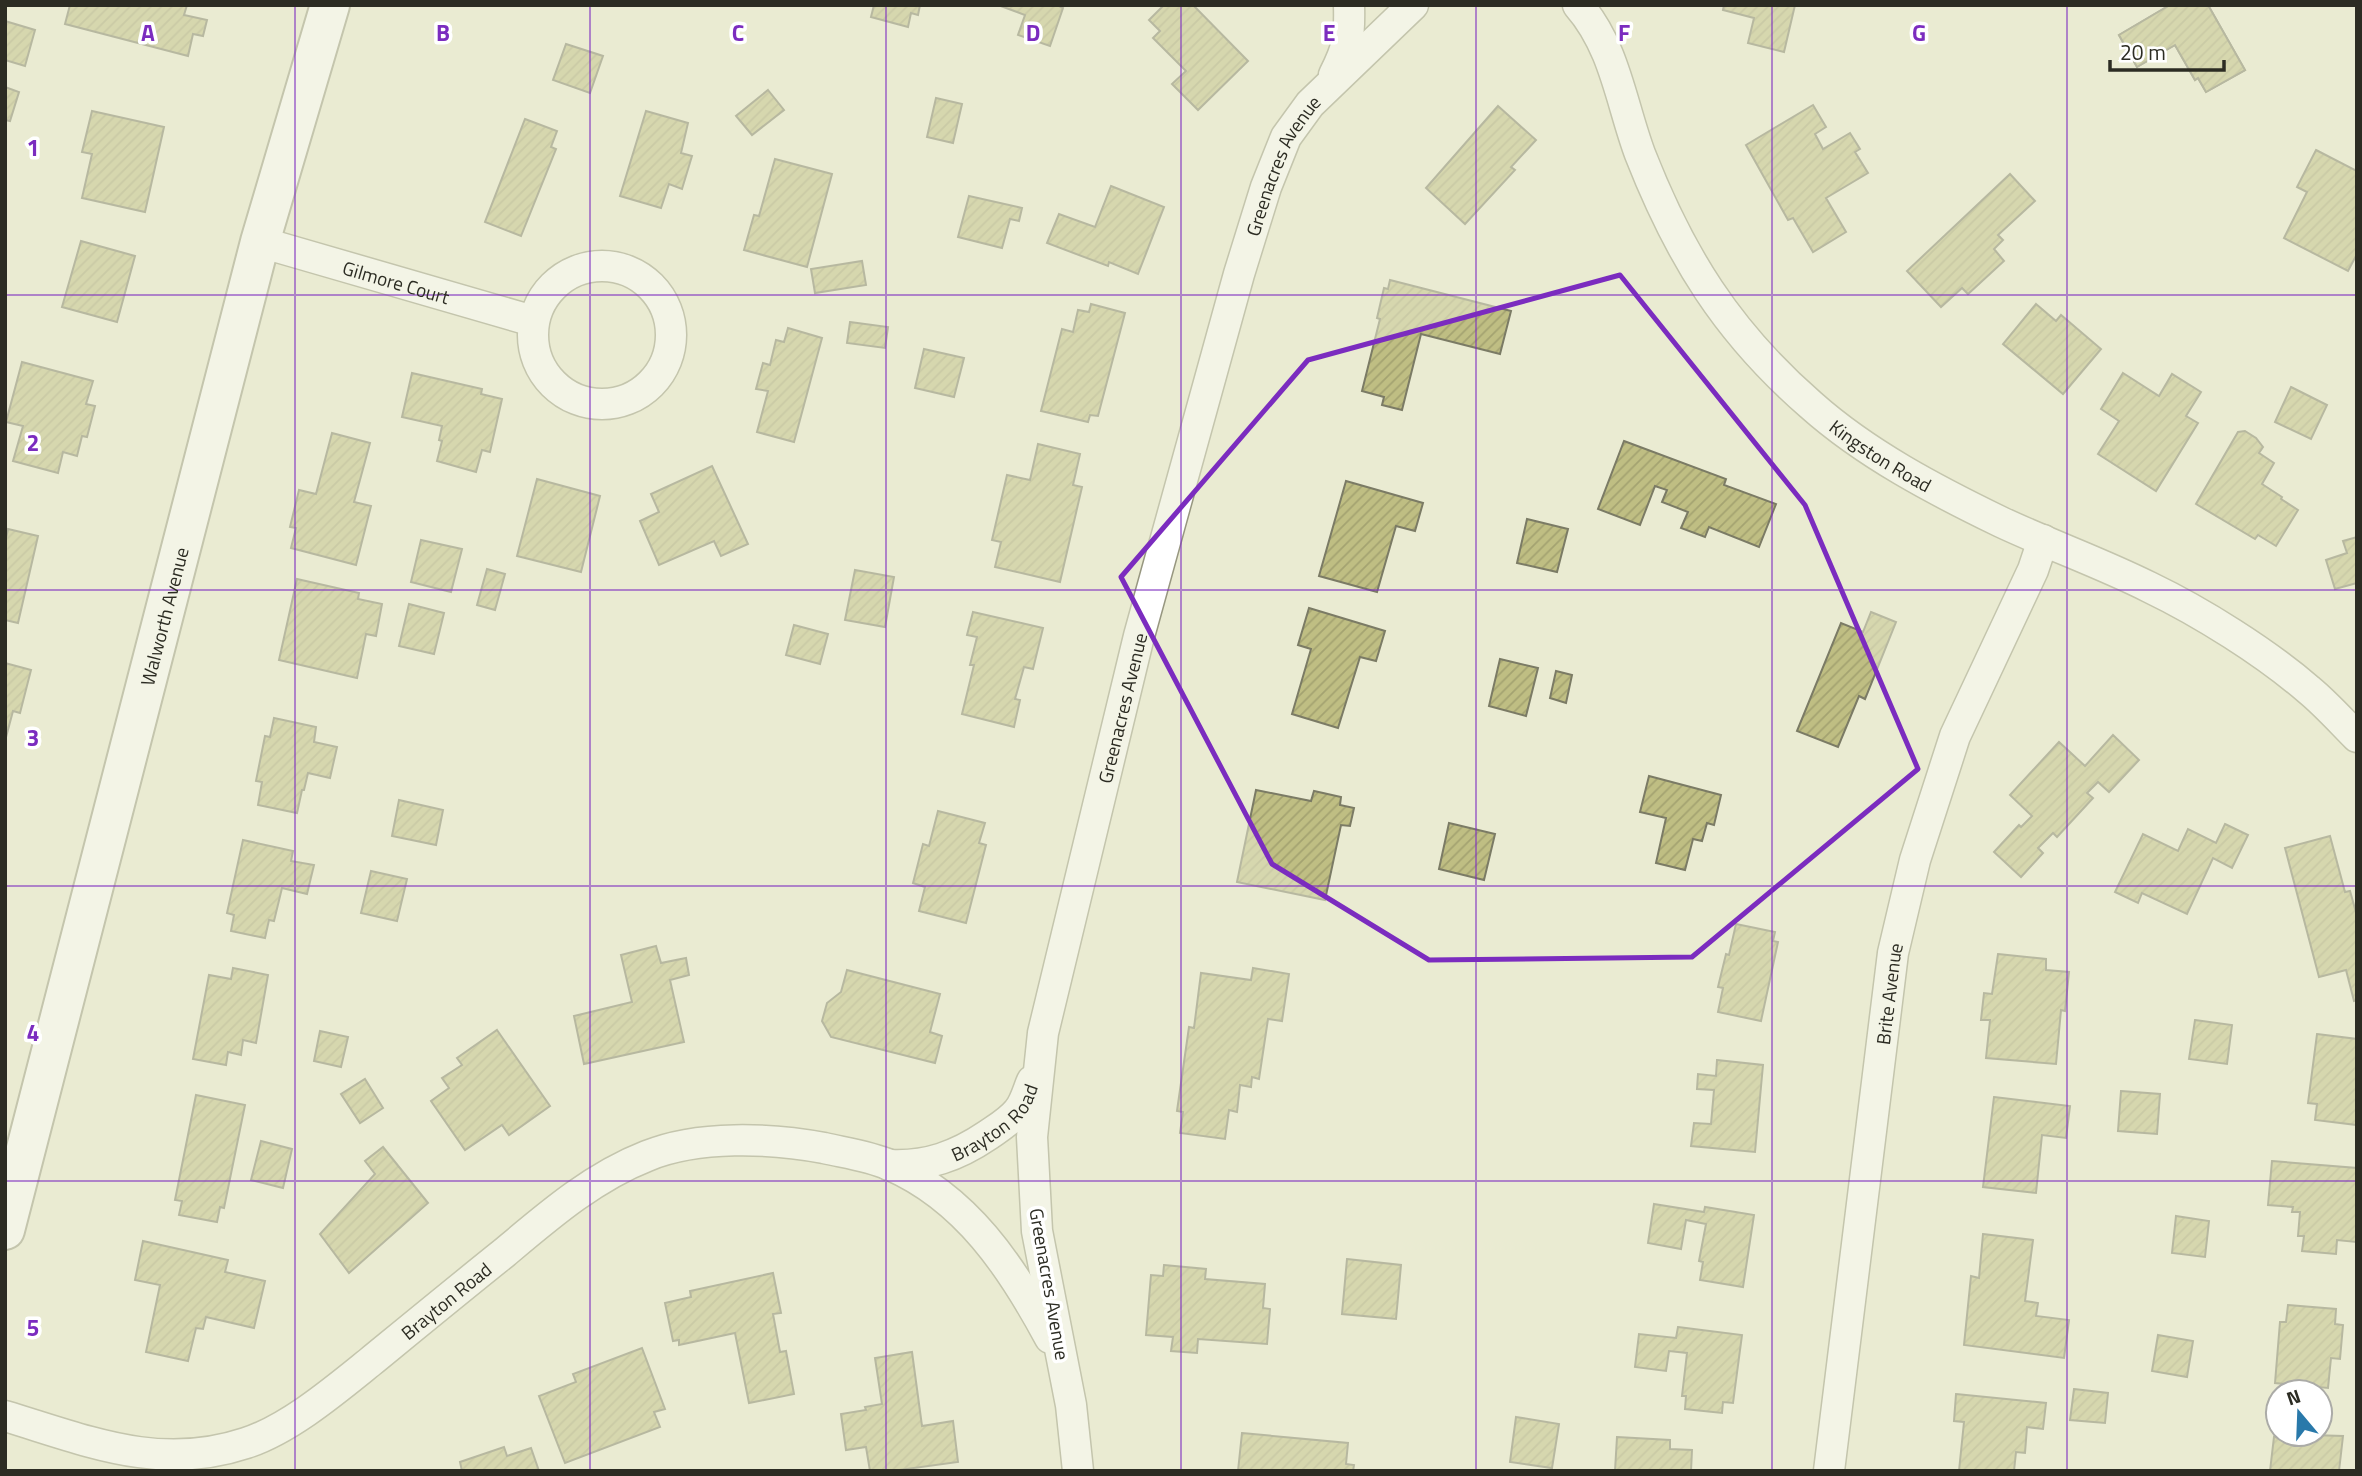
<svg xmlns="http://www.w3.org/2000/svg" width="2362" height="1476" font-family="'Titillium Web',sans-serif">
  <style>
    .building { fill: url(#building-hatch); stroke: #7b7b65; stroke-width: 2 }
    .lines { fill: none; stroke-linecap: round; stroke-linejoin: round }
    .street-casing { stroke: #979780; stroke-width: 33 }
    .secondary-casing { stroke: #979780; stroke-width: 42 }
    .street { stroke: #fff; stroke-width: 30 }
    .secondary { stroke: #fff; stroke-width: 38 }
    .marked { fill: none; stroke: #7b2cbf; stroke-width: 5; stroke-linejoin: round }
    .grid { fill: none; stroke: #7b2cbf; stroke-width: 2; stroke-opacity: 0.55 }
    .labels { text-anchor: middle; dominant-baseline: central; stroke-width: 7; stroke-linejoin: round; paint-order: stroke }
    .street-label { font-size: 19px; fill: #2c2c23; stroke: #fff }
    .grid-label { font-size: 23px; text-anchor: middle; font-weight: bold; fill: #7b2cbf; stroke: #fff; stroke-width: 7; stroke-linejoin: round; paint-order: stroke }
  </style>
  <defs>
    <pattern id="building-hatch" width="6" height="6" patternUnits="userSpaceOnUse" patternTransform="scale(1.75)"><rect width="6" height="6" fill="#bfbe83"/><path d="M-1 1l2-2M0 6l6-6M5 7l2-2" fill="none" stroke="#a4a371"/></pattern>
  </defs>
  <rect width="100%" height="100%" fill="#eaebd2"/>
  <g class="building">
    <path d="M70,5H187L184,15L207,20L203,36L193,34L188,56L65,24Z"/>
    <path d="M874,5H920L918,15L911,13L908,27L871,17Z"/>
    <path d="M998,5H1057L1063,8L1050,46L1018,35L1025,15Z"/>
    <path d="M1164,5H1193L1248,61L1198,110L1172,84L1186,71L1153,38L1160,31L1149,20Z"/>
    <path d="M1724,5H1795L1784,52L1748,43L1754,18L1723,10Z"/>
    <path d="M2170,5H2208L2245,70L2206,92L2198,78L2195,80L2175,45L2137,67L2119,35Z"/>
    <path d="M2170,5H2208L2245,70L2206,92L2198,78L2195,80L2175,45L2137,67L2119,35Z"/>
    <path d="M5,21L35,30L25,66L5,60Z"/>
    <path d="M566,44L603,56L590,93L553,80Z"/>
    <path d="M5,87L19,92L10,121L5,120Z"/>
    <path d="M768,90L784,110L752,135L736,116Z"/>
    <path d="M936,98L962,104L953,143L927,137Z"/>
    <path d="M1813,105L1826,127L1815,134L1823,149L1850,133L1860,149L1855,152L1868,173L1826,198L1846,232L1813,252L1793,218L1788,220L1746,145Z"/>
    <path d="M1498,106L1536,140L1511,167L1515,170L1465,224L1426,188Z"/>
    <path d="M92,111L164,127L145,212L82,198L92,154L82,152Z"/>
    <path d="M646,111L688,123L681,153L692,156L682,189L669,184L661,208L620,196Z"/>
    <path d="M525,119L557,131L551,147L556,149L521,236L485,222Z"/>
    <path d="M2316,150L2357,171V254L2348,271L2284,238L2307,192L2297,187Z"/>
    <path d="M775,159L832,174L807,267L744,250L754,215L759,216Z"/>
    <path d="M2010,174L2035,201L1998,235L2003,240L1994,249L2004,261L1968,294L1962,288L1941,307L1907,271Z"/>
    <path d="M1111,186L1164,207L1138,274L1109,262L1108,266L1047,243L1059,214L1095,227Z"/>
    <path d="M969,196L1022,208L1019,221L1010,219L1002,248L958,237Z"/>
    <path d="M81,241L135,256L117,322L62,307Z"/>
    <path d="M862,261L866,285L815,293L811,269Z"/>
    <path d="M1390,280L1511,311L1500,354L1421,334L1402,410L1382,405L1384,397L1362,391L1380,319L1377,318L1384,288L1388,289Z"/>
    <path d="M1091,304L1125,313L1098,416L1090,415L1088,422L1041,411L1062,329L1073,332L1078,310L1089,312Z"/>
    <path d="M2036,304L2056,321L2061,315L2101,349L2063,394L2003,344Z"/>
    <path d="M850,322L888,327L885,348L847,343Z"/>
    <path d="M788,328L822,338L794,442L757,432L768,391L756,389L763,363L770,365L776,340L784,342Z"/>
    <path d="M924,349L964,358L954,397L915,388Z"/>
    <path d="M22,362L93,381L86,404L95,406L87,437L82,436L77,456L63,452L58,473L13,461L23,426L6,422Z"/>
    <path d="M412,373L482,389L481,394L502,399L490,452L482,450L476,472L437,461L442,441L439,440L442,426L402,417Z"/>
    <path d="M2123,373L2159,396L2172,374L2201,392L2186,416L2198,423L2156,491L2098,454L2119,421L2101,409Z"/>
    <path d="M2291,387L2327,405L2311,439L2275,422Z"/>
    <path d="M2245,431L2256,438L2263,447L2259,453L2274,463L2262,484L2282,497L2281,499L2298,510L2276,546L2258,535L2255,539L2196,504L2238,432Z"/>
    <path d="M332,433L370,443L354,502L371,506L356,565L291,548L296,528L290,527L299,490L316,494Z"/>
    <path d="M1624,441L1726,479L1724,485L1776,504L1759,547L1709,527L1705,537L1681,528L1688,512L1662,502L1667,490L1655,486L1640,525L1598,509Z"/>
    <path d="M1038,444L1080,454L1073,485L1082,487L1060,582L995,567L1001,542L992,540L1007,475L1030,480Z"/>
    <path d="M712,466L748,544L721,556L714,541L659,565L640,521L659,512L651,494Z"/>
    <path d="M537,479L600,496L581,572L517,556Z"/>
    <path d="M1346,481L1423,503L1415,531L1396,526L1377,592L1319,576Z"/>
    <path d="M1527,519L1568,529L1557,572L1517,563Z"/>
    <path d="M8,529L38,536L18,623L5,620V543Z"/>
    <path d="M2357,537V583L2335,589L2326,560L2347,553L2343,541Z"/>
    <path d="M421,540L462,549L451,592L411,582Z"/>
    <path d="M487,569L505,574L495,610L477,605Z"/>
    <path d="M855,570L894,577L885,627L845,620Z"/>
    <path d="M297,579L359,593L358,599L382,604L376,636L366,634L357,678L279,660Z"/>
    <path d="M409,604L444,613L434,654L399,646Z"/>
    <path d="M1309,608L1385,631L1376,661L1360,657L1338,728L1292,714L1311,649L1298,645Z"/>
    <path d="M973,612L1043,628L1033,669L1024,667L1015,699L1020,700L1014,727L962,714L974,665H970L977,637L967,635Z"/>
    <path d="M1871,612L1896,622L1865,699L1859,696L1838,747L1797,731L1841,623L1863,632Z"/>
    <path d="M794,625L828,634L820,664L786,655Z"/>
    <path d="M1500,659L1538,668L1526,716L1489,706Z"/>
    <path d="M5,663L31,670L20,713L13,711L5,741Z"/>
    <path d="M1556,671L1572,675L1566,703L1550,698Z"/>
    <path d="M274,718L316,727L314,742L337,747L330,778L308,773L304,790H302L297,813L258,805L262,782L256,781L265,736L270,737Z"/>
    <path d="M2113,735L2139,760L2109,792L2098,782L2087,793L2093,798L2057,837L2053,833L2038,848L2043,853L2021,877L1994,852L2019,825L2021,827L2032,816L2010,795L2059,742L2085,766Z"/>
    <path d="M1649,776L1721,795L1714,825L1707,823L1702,841L1693,839L1685,870L1656,863L1666,818L1640,812Z"/>
    <path d="M1256,790L1311,801L1314,791L1341,797L1340,805L1354,808L1350,826L1341,825L1325,900L1237,882Z"/>
    <path d="M399,800L443,810L436,845L392,836Z"/>
    <path d="M938,811L985,823L979,843L986,845L966,923L919,911L925,887L913,883L923,844L929,846Z"/>
    <path d="M1449,823L1495,834L1484,880L1439,869Z"/>
    <path d="M2225,824L2248,835L2232,868L2213,858L2187,914L2142,893L2138,903L2115,892L2143,834L2178,851L2188,829L2216,843Z"/>
    <path d="M2330,836L2345,892L2350,891L2357,916V1000L2354,1001L2346,970L2319,977L2285,848Z"/>
    <path d="M243,840L293,851L291,861L314,865L307,894L282,888L274,921L269,920L265,938L231,931L234,915L227,913Z"/>
    <path d="M371,871L407,879L397,921L361,913Z"/>
    <path d="M1736,924L1775,932L1773,941L1778,942L1761,1021L1718,1012L1723,988L1718,987L1726,954L1729,955Z"/>
    <path d="M656,946L661,963L686,958L689,975L670,980L684,1042L584,1064L574,1016L632,1002L621,955Z"/>
    <path d="M1998,954L2046,959V970L2069,972L2065,1011L2061,1010L2056,1064L1986,1058L1990,1020H1981L1984,993L1992,994Z"/>
    <path d="M233,968L268,975L256,1043L243,1040L241,1055L228,1052L226,1065L193,1059L209,975L231,979Z"/>
    <path d="M1253,968L1289,974L1282,1021L1268,1019L1259,1079L1252,1077L1251,1087L1240,1085L1237,1112L1229,1110L1225,1139L1180,1133L1183,1112L1177,1111L1189,1027L1194,1028L1201,973L1251,980Z"/>
    <path d="M847,970L940,994L930,1032L942,1036L935,1063L831,1037L822,1021L827,1003L841,992Z"/>
    <path d="M2195,1020L2232,1025L2227,1064L2189,1059Z"/>
    <path d="M497,1030L550,1106L509,1135L502,1125L465,1150L431,1101L449,1088L442,1078L462,1065L457,1058Z"/>
    <path d="M320,1031L348,1037L341,1067L314,1061Z"/>
    <path d="M2317,1034L2357,1039V1125L2315,1120L2317,1104L2308,1103Z"/>
    <path d="M1717,1060L1763,1065L1755,1152L1691,1146L1694,1123L1711,1124L1714,1090L1697,1089L1698,1074L1716,1076Z"/>
    <path d="M365,1079L383,1108L360,1123L341,1094Z"/>
    <path d="M2121,1091L2160,1094L2157,1134L2118,1131Z"/>
    <path d="M196,1095L245,1105L224,1208L220,1207L217,1222L179,1215L182,1201L175,1200Z"/>
    <path d="M1994,1097L2070,1106L2066,1138L2042,1135L2036,1193L1983,1187Z"/>
    <path d="M261,1141L292,1149L283,1188L251,1180Z"/>
    <path d="M383,1147L428,1203L349,1273L320,1234L375,1174L365,1161Z"/>
    <path d="M2272,1161L2357,1168L2356,1242L2337,1240L2336,1254L2302,1251L2304,1236H2298L2300,1212H2292L2293,1207L2268,1205Z"/>
    <path d="M1654,1204L1704,1212L1705,1207L1754,1215L1743,1287L1700,1280L1703,1262L1699,1261L1706,1224L1686,1220L1681,1249L1648,1243Z"/>
    <path d="M2176,1216L2209,1221L2205,1257L2172,1253Z"/>
    <path d="M1983,1234L2033,1240L2025,1301L2038,1303L2036,1316L2069,1320L2064,1358L1964,1345L1971,1276L1979,1278Z"/>
    <path d="M143,1241L228,1260L225,1272L265,1281L254,1328L206,1317L203,1329L196,1328L188,1361L146,1352L160,1285L135,1280Z"/>
    <path d="M1347,1259L1401,1265L1396,1319L1342,1314Z"/>
    <path d="M1164,1265L1206,1269L1205,1279L1265,1284L1263,1308L1270,1309L1267,1344L1198,1339L1197,1353L1171,1351L1173,1337L1146,1335L1151,1275L1163,1276Z"/>
    <path d="M773,1273L781,1313L773,1314L780,1352L786,1351L794,1394L749,1403L735,1333L679,1345V1340L673,1341L665,1303L691,1297L690,1291Z"/>
    <path d="M2288,1305L2336,1309L2335,1324L2343,1325L2340,1359L2331,1358L2328,1388L2275,1383L2280,1322H2286Z"/>
    <path d="M1678,1327L1742,1335L1733,1403L1723,1402L1722,1413L1685,1409L1686,1396H1682L1687,1353L1669,1351L1666,1371L1635,1367L1639,1334L1676,1338Z"/>
    <path d="M2158,1335L2193,1341L2187,1377L2152,1371Z"/>
    <path d="M642,1348L665,1409L654,1412L660,1427L565,1463L539,1396L576,1382L573,1374Z"/>
    <path d="M912,1352L922,1426L953,1421L958,1462L892,1471H870L866,1447L846,1450L841,1414L866,1410L865,1407L882,1404L875,1358Z"/>
    <path d="M2074,1389L2108,1393L2105,1423L2070,1420Z"/>
    <path d="M1956,1394L2046,1403L2043,1429L2027,1427L2025,1453L2016,1452L2014,1471H1959L1964,1422L1954,1421Z"/>
    <path d="M1516,1417L1559,1424L1552,1468L1510,1462Z"/>
    <path d="M1242,1433L1348,1443L1346,1464L1354,1465L1353,1471H1238Z"/>
    <path d="M2281,1434L2343,1436L2339,1471H2270L2274,1437L2281,1438Z"/>
    <path d="M1617,1437L1670,1440V1449L1692,1450L1691,1471H1615Z"/>
    <path d="M504,1447L507,1456L531,1448L539,1471H462L460,1462Z"/>
  </g>
  <g class="lines">
    <defs>
      <g id="street">
        <path id="s1" d="M1578,5C1615,47 1621,103 1640,154C1680,256 1727,332 1811,405C1866,454 1935,490 2001,522C2050,545 2101,563 2149,587C2201,612 2265,652 2309,690C2326,704 2341,721 2357,737"/>
        <path d="M1334,75C1348,47 1350,37 1349,5"/>
        <path id="s2" d="M260,242L533,321"/>
        <circle cx="602" cy="335" r="69"/>
        <path id="s3" d="M889,1165C927,1167 957,1156 988,1135C998,1128 1010,1121 1018,1111C1025,1103 1028,1090 1032,1081"/>
        <path id="s4" d="M5,1416C88,1441 159,1472 246,1443C289,1429 334,1391 370,1362C414,1326 459,1289 504,1253C548,1216 593,1177 647,1156C698,1135 770,1138 824,1148C846,1153 869,1156 890,1165C966,1198 1012,1267 1050,1338"/>
        <path id="s5" d="M1078,1471L1071,1405L1037,1231L1032,1137L1043,1033L1139,636L1239,274L1266,187L1286,137L1310,104L1413,5"/>
        <path id="s6" d="M1829,1471L1893,953L1915,860L1955,736L2033,570L2043,540"/>
      </g>
      <g id="secondary">
        <path id="s7" d="M5,1230L260,242L330,5"/>
      </g>
    </defs>
    <use href="#street" class="street-casing"/>
    <use href="#secondary" class="secondary-casing"/>
    <use href="#street" class="street"/>
    <use href="#secondary" class="secondary"/>
  </g>
  <path d="M0 0H2362V1476H0ZM1620,275L1805,505L1918,769L1692,957L1429,960L1272,864L1121,577L1308,360Z" fill="#eaebd2" fill-opacity=".55" fill-rule="evenodd"/>
  <path class="marked" d="M1620,275L1805,505L1918,769L1692,957L1429,960L1272,864L1121,577L1308,360Z"/>
  <path class="grid" d="M295,5V1471M590,5V1471M886,5V1471M1181,5V1471M1476,5V1471M1772,5V1471M2067,5V1471M5,295H2357M5,590H2357M5,886H2357M5,1181H2357"/>
  <g class="labels">
    <g class="street-label">
      <text stroke="none"><textPath href="#s5" startOffset="1344">Greenacres Avenue</textPath></text>
      <text stroke="none"><textPath href="#s2" startOffset="142">Gilmore Court</textPath></text>
      <text stroke="none"><textPath href="#s1" startOffset="556">Kingston Road</textPath></text>
      <text stroke="none"><textPath href="#s7" startOffset="634">Walworth Avenue</textPath></text>
      <text stroke="none"><textPath href="#s5" startOffset="777">Greenacres Avenue</textPath></text>
      <text stroke="none"><textPath href="#s6" startOffset="481">Brite Avenue</textPath></text>
      <text stroke="none"><textPath href="#s3" startOffset="119">Brayton Road</textPath></text>
      <text transform="translate(1050 1284) rotate(80)">Greenacres Avenue</text>
      <text stroke="none"><textPath href="#s4" startOffset="494">Brayton Road</textPath></text>
    </g>
  </g>
  <g class="grid-label">
    <text x="148" y="41">A</text>
    <text x="443" y="41">B</text>
    <text x="738" y="41">C</text>
    <text x="1033" y="41">D</text>
    <text x="1329" y="41">E</text>
    <text x="1624" y="41">F</text>
    <text x="1919" y="41">G</text>
    <text x="33" y="156">1</text>
    <text x="33" y="451">2</text>
    <text x="33" y="746">3</text>
    <text x="33" y="1041">4</text>
    <text x="33" y="1336">5</text>
  </g>
  <rect width="2362" height="1476" fill="none" stroke="#2c2c23" stroke-width="14"/>
  <g transform="translate(2299 1413) rotate(341)"><circle r="33" fill="#ffffff" stroke="#ababa7" stroke-width="2"/>
  <path d="M0-5L12 26L0 18L-12 26Z" fill="#2979aa"/>
  <text y="-10" font-size="19" font-weight="bold" text-anchor="middle" fill="#2c2c23">N</text>
  </g>
  <path d="M2110 60v10h114v-10" fill="none" stroke="#2c2c23" stroke-width="3.5"/>
  <text x="2120" y="60" font-size="21" fill="#2c2c23" stroke="#ffffff" stroke-width="5" paint-order="stroke">20 m</text>
</svg>
